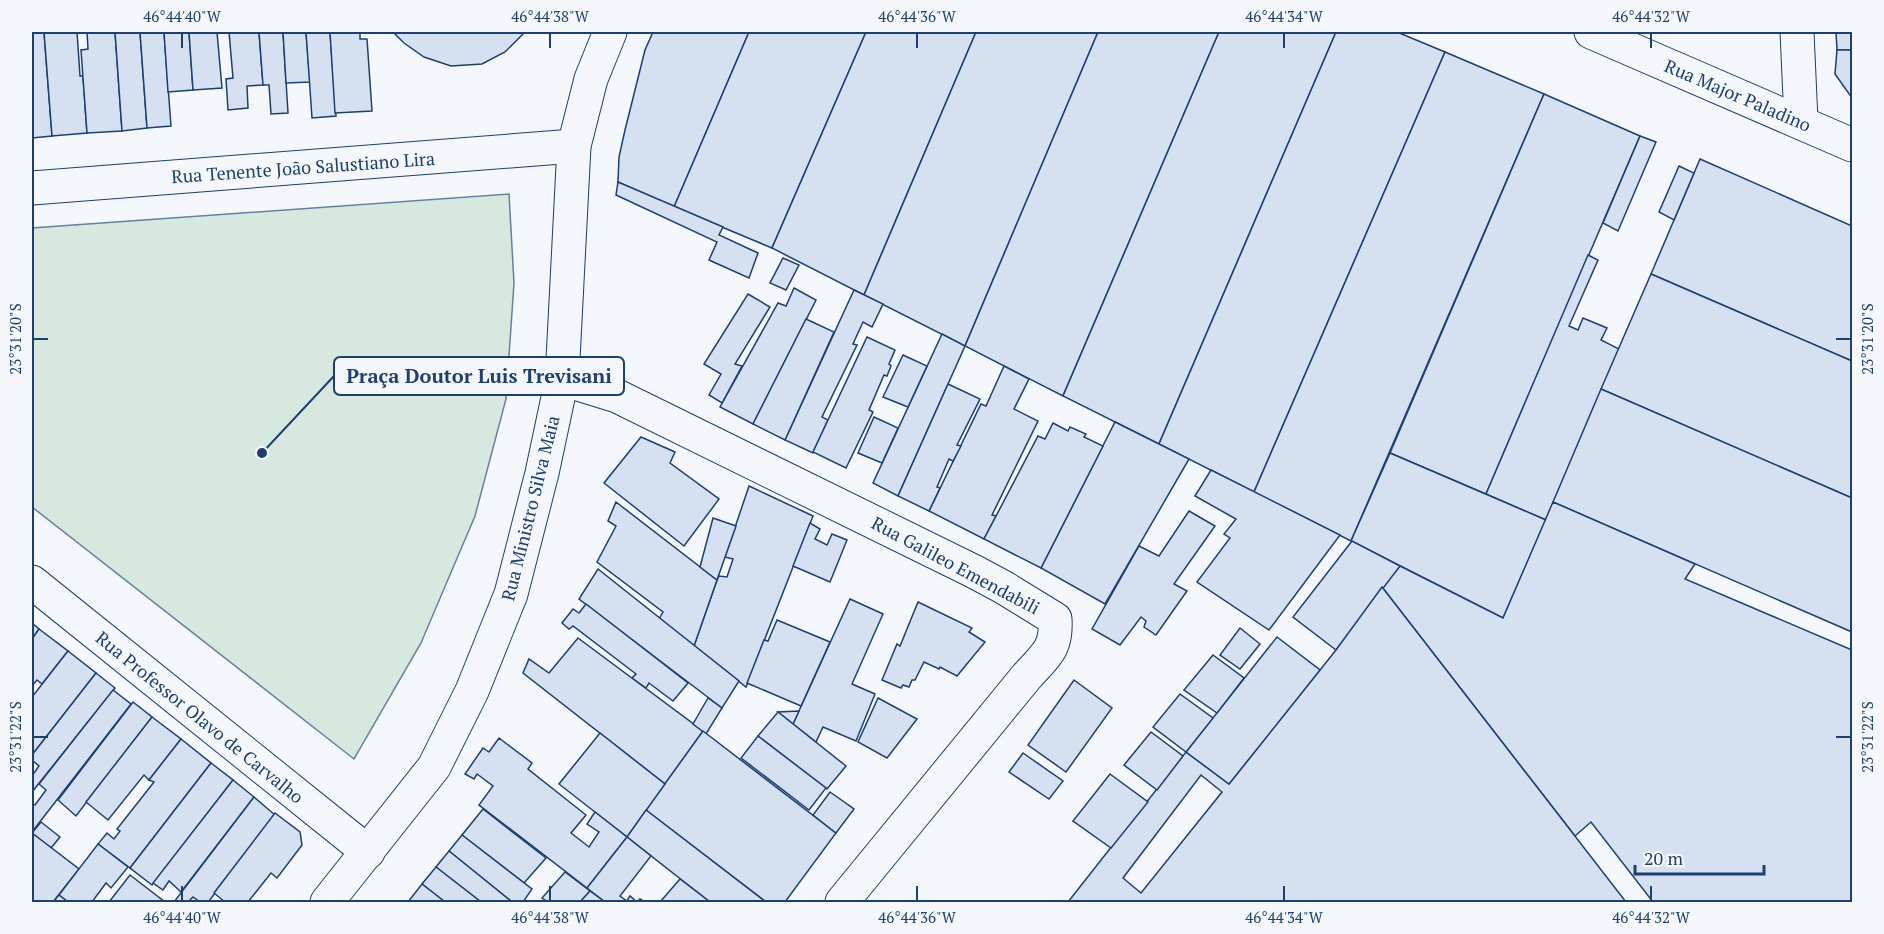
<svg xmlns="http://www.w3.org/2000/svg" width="1884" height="934" font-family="'PT Serif',serif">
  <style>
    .green { fill: #d7e8df; stroke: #687fa3; stroke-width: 1.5 }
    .building { fill: #d5e0f0; stroke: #1d3f73; stroke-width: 1.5; fill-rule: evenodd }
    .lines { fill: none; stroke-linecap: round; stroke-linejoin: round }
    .street-casing { stroke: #1d3f73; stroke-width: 35 }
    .secondary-casing { stroke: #1d3f73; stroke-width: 35 }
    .street { stroke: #f4f7fb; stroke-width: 33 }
    .secondary { stroke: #f4f7fb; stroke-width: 33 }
    .ticks { fill: none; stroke: #1d3f73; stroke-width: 2 }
    .labels { text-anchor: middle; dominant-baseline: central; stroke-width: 4.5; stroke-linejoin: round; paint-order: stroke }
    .street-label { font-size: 18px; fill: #1d3f73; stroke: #f4f7fb }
    .leader { fill: none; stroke: #1d3f73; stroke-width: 2 }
    .callout-dot { fill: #1d3f73; stroke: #f4f7fb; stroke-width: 2 }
    .callout { fill: #f4f7fb; stroke: #1d3f73; stroke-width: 2 }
    .callout-label { font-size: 20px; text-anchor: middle; font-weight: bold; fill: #1d3f73 }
    .neatline { fill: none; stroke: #1d3f73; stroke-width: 2 }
    .ticks-label { font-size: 15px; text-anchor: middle; fill: #1d3f73 }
  </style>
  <rect width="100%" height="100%" fill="#f4f7fb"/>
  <path class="green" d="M509,194L514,283L506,399L475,516L421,643L354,759L32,507V228Z"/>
  <g class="building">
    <path d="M32,32H44L52,136L32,138Z"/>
    <path d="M44,32H77L80,76H83L87,133L52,136Z"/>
    <path d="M87,32H115L122,131L87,133L81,50L88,49Z"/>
    <path d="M115,32H140L147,128L122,131Z"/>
    <path d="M140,32H164L171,126L147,128Z"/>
    <path d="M164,32H189L193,90L168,92Z"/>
    <path d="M189,32H217L222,88L193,90Z"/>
    <path d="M229,32H259L263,85L247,86L248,108L228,110L226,79L233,78Z"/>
    <path d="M259,32H283L288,113L271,114L269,85H263Z"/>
    <path d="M283,32H306L310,82L286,83Z"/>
    <path d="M306,32H330L336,116L312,118Z"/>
    <path d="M330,32H360V39H367L372,111L335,113Z"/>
    <path d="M393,32H525L505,52L482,64L451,66L424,57L404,43Z"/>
    <path d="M653,32H749L674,207L618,182L619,157L625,130L645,50Z"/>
    <path d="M749,32H866L772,248L674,207Z"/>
    <path d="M866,32H976L864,295L772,248Z"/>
    <path d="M976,32H1098L965,346L864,295Z"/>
    <path d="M1098,32H1219L1063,396L965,346Z"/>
    <path d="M1219,32H1336L1159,444L1063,396Z"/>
    <path d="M1336,32H1397L1445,52L1254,492L1159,444Z"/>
    <path d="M1836,32H1852V50H1837Z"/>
    <path d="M1837,50H1852V98L1835,74Z"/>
    <path d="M1445,52L1544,94L1351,541L1254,492Z"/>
    <path d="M1544,94L1640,136L1486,494L1390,453Z"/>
    <path d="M1640,136L1656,142L1618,231L1603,223Z"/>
    <path d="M1700,159L1852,226V361L1651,274Z"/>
    <path d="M1679,166L1694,173L1674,220L1659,212Z"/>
    <path d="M618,182L723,227L719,235L758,253L749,278L709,260L717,242L616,195Z"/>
    <path d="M1588,255L1598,260L1569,326L1578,330L1583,318L1607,328L1601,340L1619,349L1546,520L1486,494Z"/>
    <path d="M783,258L799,265L786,290L770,283Z"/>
    <path d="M1651,274L1852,361V498L1601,389Z"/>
    <path d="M794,288L816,300L753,424L720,407L778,303L786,306Z"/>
    <path d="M854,290L883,304L872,327L863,322L853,344L857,345L822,417L828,420L813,453L785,440Z"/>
    <path d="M748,294L770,307L735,364L742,366L722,403L709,395L721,374L704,364Z"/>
    <path d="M806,319L834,332L785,440L753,424Z"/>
    <path d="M942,334L965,346L898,496L873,483Z"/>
    <path d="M867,337L895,350L889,364L891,366L887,376L884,375L869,410L873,412L846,468L813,452Z"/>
    <path d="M903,355L927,366L908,407L883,397Z"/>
    <path d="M1004,366L1029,379L1014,409L1038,421L992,515L996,516L984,539L929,511L981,404L986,406Z"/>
    <path d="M948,384L980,399L957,445L961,446L953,461L949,459L937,487L940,488L929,511L898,496Z"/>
    <path d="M1601,389L1852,498V632L1553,502Z"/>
    <path d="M874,417L898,428L882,463L858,453Z"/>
    <path d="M1115,422L1189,459L1105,604L1041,568Z"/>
    <path d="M1053,423L1068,431L1070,427L1086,434L1084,437L1103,446L1041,568L984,539L1038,436L1045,439Z"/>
    <path d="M641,437L675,452L670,463L719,499L684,546L604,483Z"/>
    <path d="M1390,453L1546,520L1503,618L1351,541Z"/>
    <path d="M1211,470L1340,535L1269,630L1197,582L1230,538L1224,534L1236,519L1195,496Z"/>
    <path d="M749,486L813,516L746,687L694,646L717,580L719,576L727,577L733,559L725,557Z"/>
    <path d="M616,502L717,580L694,646L659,619L663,612L597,562L616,526L608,521Z"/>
    <path d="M1553,502L1695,564L1685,579L1852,650V902H1653L1591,822L1575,836L1382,587L1400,566L1503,618Z"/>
    <path d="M1189,511L1215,526L1174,584L1187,591L1156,635L1144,627L1146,621L1141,617L1120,645L1092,629L1139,546L1159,556Z"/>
    <path d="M713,518L736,526L717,580L700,567Z"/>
    <path d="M810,523L820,529L815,539L827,545L832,534L847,540L830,582L793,566Z"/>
    <path d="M1352,541L1400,566L1336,650L1293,617Z"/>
    <path d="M598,569L739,681L722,708L579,599Z"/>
    <path d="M1382,587L1626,902H1068L1186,752L1229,784L1336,650ZM1201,775L1222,792L1141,893L1123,878Z"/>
    <path d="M850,599L883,614L852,684L875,694L856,741L823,727L816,742L793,724Z"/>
    <path d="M918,602L972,628L969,632L985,642L957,676L940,667L939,669L924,662L915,680H912L909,687L903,685L901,688L882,680L897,644L900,646Z"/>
    <path d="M586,604L688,683L673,701L649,683L646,688L632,678L636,674L573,626L569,629L562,623L573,609L579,613Z"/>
    <path d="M777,620L830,642L801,706L747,683L764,640L768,641Z"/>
    <path d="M32,623L39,629L32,639Z"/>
    <path d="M1240,628L1260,644L1240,669L1220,655Z"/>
    <path d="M39,629L68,651L42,684L37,680L32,686V639Z"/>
    <path d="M1277,637L1320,670L1229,784L1186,752Z"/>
    <path d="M578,638L703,731L665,784L523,673L529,659L549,673Z"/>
    <path d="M68,651L96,673L32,755V697Z"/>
    <path d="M1213,655L1244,678L1217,713L1184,690Z"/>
    <path d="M96,673L115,688L32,792V776L39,766L32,760V755Z"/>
    <path d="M1074,680L1112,708L1066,772L1028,745Z"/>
    <path d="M113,690L131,704L32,832V803L35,805L46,790L39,784Z"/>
    <path d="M1180,694L1213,718L1186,752L1153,727Z"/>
    <path d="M708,698L722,708L706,734L693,724Z"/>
    <path d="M878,698L917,719L887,758L858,742Z"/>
    <path d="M133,702L152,717L76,816L58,800Z"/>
    <path d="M799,711L793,724L778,712Z"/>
    <path d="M778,712L846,766L827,789L758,736Z"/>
    <path d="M152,717L181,739L149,780L144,775L108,820L86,802Z"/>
    <path d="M703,731L836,833L785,902H766L646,810Z"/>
    <path d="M1151,732L1183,756L1157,790L1124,765Z"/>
    <path d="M600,733L665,784L627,837L559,784Z"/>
    <path d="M758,736L826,788L809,810L741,758Z"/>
    <path d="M499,738L532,763L528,769L586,815L571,833L589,847L599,832L587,824L595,812L627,837L587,888L479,805L493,786L477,774L474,779L465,774L483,748L489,752Z"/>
    <path d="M181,739L211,763L130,868L98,844L107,833L114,839L120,831L117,829L154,782L149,780Z"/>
    <path d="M1023,753L1063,781L1049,799L1009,772Z"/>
    <path d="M211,763L233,780L152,885L130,868Z"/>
    <path d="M1110,774L1148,802L1111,848L1073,821Z"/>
    <path d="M233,780L254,797L181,892L169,881L163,890L153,883Z"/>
    <path d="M830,792L854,809L836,833L813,815Z"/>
    <path d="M254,797L275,815L209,901L208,902H200L193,897L188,902H174Z"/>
    <path d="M483,809L546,858L524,883L462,835Z"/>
    <path d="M646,810L766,902H710L627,837Z"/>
    <path d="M275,813L300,832L302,845L277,878L271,873L248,902H225L214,893Z"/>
    <path d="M41,822L60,837L51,848L32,833Z"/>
    <path d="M32,833L79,869L53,902H32Z"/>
    <path d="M462,835L532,889L523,902H512L449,851Z"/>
    <path d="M627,837L651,856L620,896L627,901L630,896L637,902L640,899L645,902H605L587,888Z"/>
    <path d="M98,844L128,867L111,888L106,883L92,902H68L59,895Z"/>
    <path d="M449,851L511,901L510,902H481L436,867Z"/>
    <path d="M436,867L481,902H445L422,884Z"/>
    <path d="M565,872L590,891L580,902H548L542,898Z"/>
    <path d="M130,875L165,902H109Z"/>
    <path d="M680,879L710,902H660Z"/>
    <path d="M422,884L445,902H408Z"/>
    <path d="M590,891L605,902H580Z"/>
    <path d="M59,895L68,902H53Z"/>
  </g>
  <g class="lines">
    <defs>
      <g id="street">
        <path d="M1797,32L1801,121"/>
        <path d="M32,188L574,146"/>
        <path d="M562,379L617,396L973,571L1003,587L1055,619C1057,649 1046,655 1027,676L842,902"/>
        <path d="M32,582L368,852"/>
        <path d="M327,902L434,767L472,691L511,594L542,473L562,379L574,146L591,79L610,32"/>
      </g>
      <path id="secondary" d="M1591,32L1852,145"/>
    </defs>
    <use href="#street" class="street-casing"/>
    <use href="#secondary" class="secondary-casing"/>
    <use href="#street" class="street"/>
    <use href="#secondary" class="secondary"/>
  </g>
  <path class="ticks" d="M182,33V48M550,33V48M917,33V48M1284,33V48M1651,33V48M33,339H48M1836,339H1851M33,737H48M1836,737H1851M182,886V901M550,886V901M917,886V901M1284,886V901M1651,886V901"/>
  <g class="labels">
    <g class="street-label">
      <text transform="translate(1738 95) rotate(23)">Rua Major Paladino</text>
      <text transform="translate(303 167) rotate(-4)">Rua Tenente João Salustiano Lira</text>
      <text transform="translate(530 508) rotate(-76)">Rua Ministro Silva Maia</text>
      <text transform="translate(956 565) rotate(28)">Rua Galileo Emendabili</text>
      <text transform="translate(200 717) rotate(39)">Rua Professor Olavo de Carvalho</text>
    </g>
  </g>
  <path class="leader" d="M262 453L334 376"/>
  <circle class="callout-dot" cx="262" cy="453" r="6"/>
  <rect class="callout" x="334" y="357" width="290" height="38" rx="6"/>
  <g class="callout-label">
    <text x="479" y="383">Praça Doutor Luis Trevisani</text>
  </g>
  <rect width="1884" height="934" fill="none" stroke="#f4f7fb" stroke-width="66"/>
  <path d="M1635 865v9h129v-9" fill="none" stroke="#1d3f73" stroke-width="3"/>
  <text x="1644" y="865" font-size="18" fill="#1d3f73" stroke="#f4f7fb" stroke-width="4.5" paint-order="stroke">20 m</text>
  <rect x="33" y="33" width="1818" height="868" class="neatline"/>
  <g class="ticks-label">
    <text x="182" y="22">46°44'40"W</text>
    <text x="550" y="22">46°44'38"W</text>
    <text x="917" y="22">46°44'36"W</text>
    <text x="1284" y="22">46°44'34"W</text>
    <text x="1651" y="22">46°44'32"W</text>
    <text transform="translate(16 339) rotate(-90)" y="5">23°31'20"S</text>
    <text transform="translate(1868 339) rotate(-90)" y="5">23°31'20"S</text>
    <text transform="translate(16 737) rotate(-90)" y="5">23°31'22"S</text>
    <text transform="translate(1868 737) rotate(-90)" y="5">23°31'22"S</text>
    <text x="182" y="923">46°44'40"W</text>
    <text x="550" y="923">46°44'38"W</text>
    <text x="917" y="923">46°44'36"W</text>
    <text x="1284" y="923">46°44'34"W</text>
    <text x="1651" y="923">46°44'32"W</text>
  </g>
</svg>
